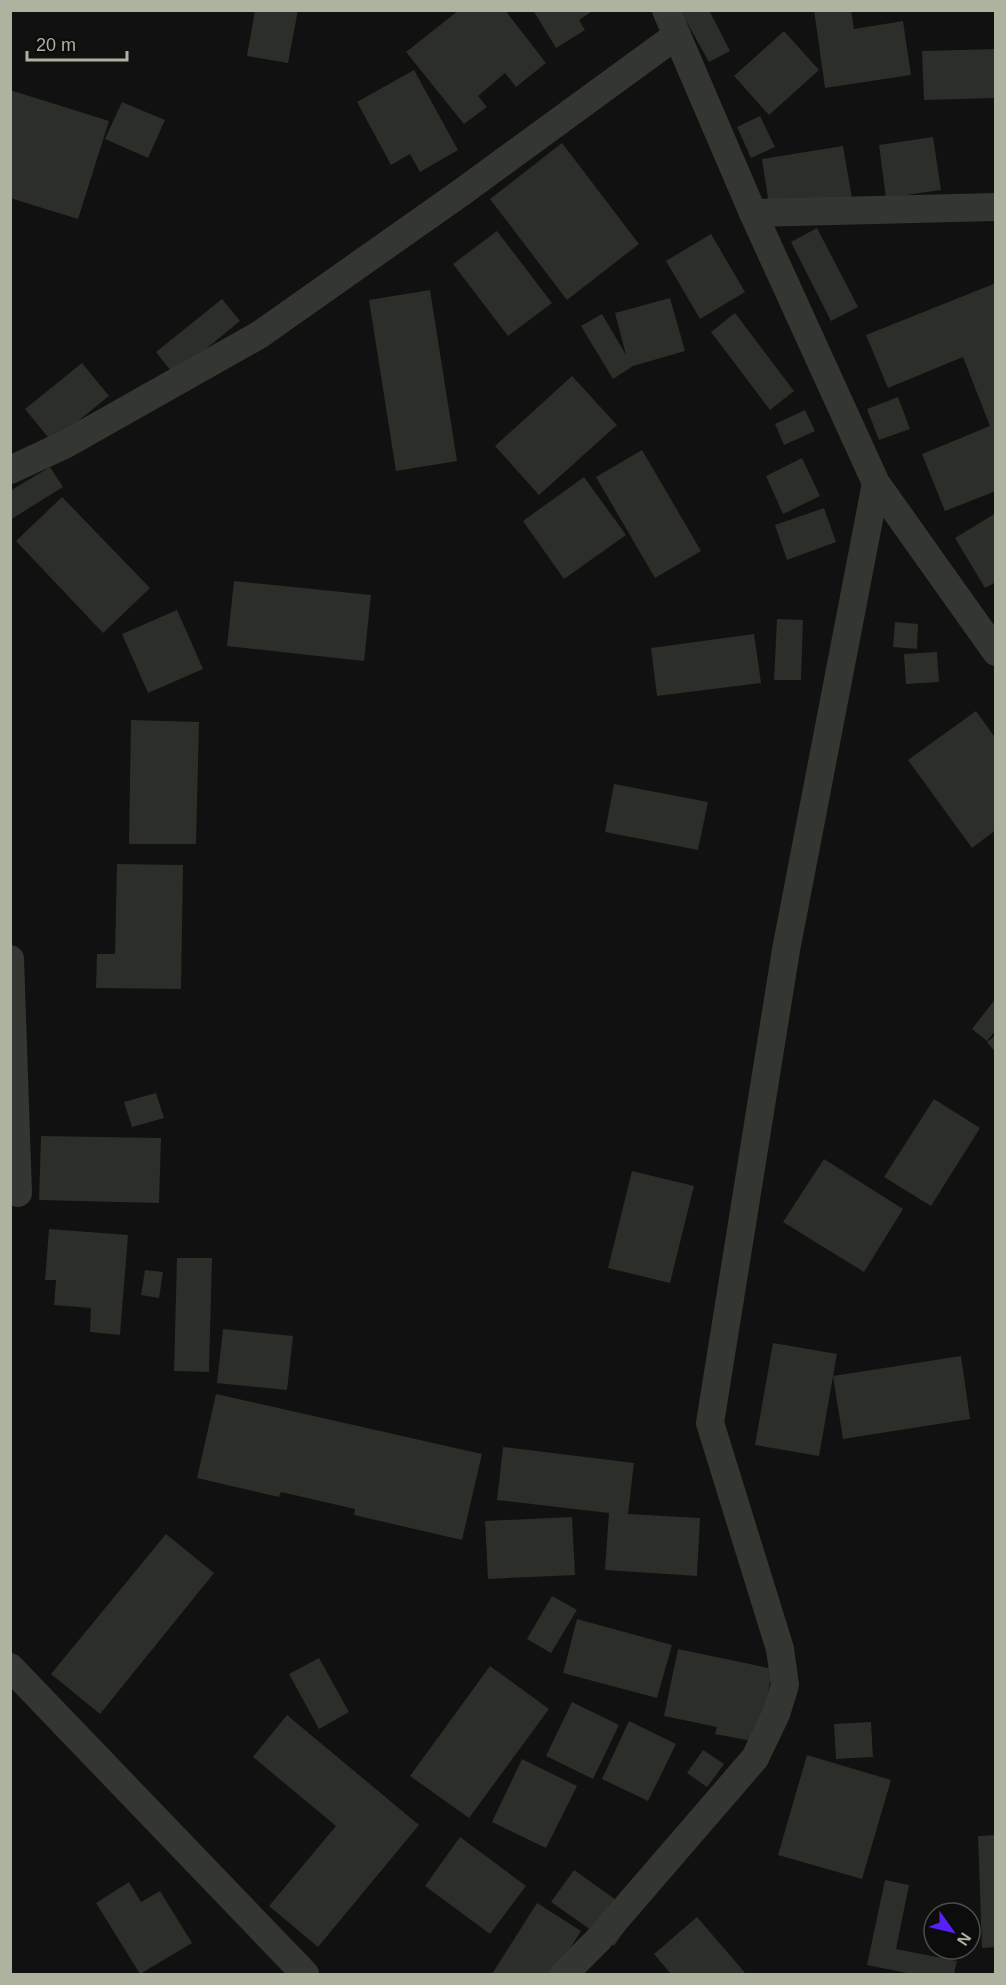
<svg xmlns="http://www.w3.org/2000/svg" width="1006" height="1985" font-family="Helvetica,sans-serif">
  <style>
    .building { fill: #2c2e2a }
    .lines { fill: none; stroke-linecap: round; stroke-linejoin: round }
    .street { stroke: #343631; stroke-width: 28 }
  </style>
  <rect width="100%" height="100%" fill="#101110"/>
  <g class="building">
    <path d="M255,10H298L288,63L247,56Z"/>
    <path d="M459,10H505L546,63L516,87L505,73L478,96L487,107L464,124L406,52Z"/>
    <path d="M533,10H594L579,20L585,30L556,48Z"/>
    <path d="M680,10H709L730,51L709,62Z"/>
    <path d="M814,10H851L854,29L903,21L911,75L825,88Z"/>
    <path d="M784,31L819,70L769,115L734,76Z"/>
    <path d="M996,49V98L924,100L922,51Z"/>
    <path d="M414,70L458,150L420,172L410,154L391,165L357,102Z"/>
    <path d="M10,90L109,121L78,219L10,198Z"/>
    <path d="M122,102L165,120L148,158L105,139Z"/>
    <path d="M760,116L775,147L751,158L737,127Z"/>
    <path d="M933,137L941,190L886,198L879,145Z"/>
    <path d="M562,143L639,244L567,300L490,199Z"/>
    <path d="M843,146L852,198L770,212L762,159Z"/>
    <path d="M817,228L858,307L831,321L791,242Z"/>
    <path d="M497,231L552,303L508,336L453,264Z"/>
    <path d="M711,234L745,292L700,319L666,261Z"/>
    <path d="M996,283V491L945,511L922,454L990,426L963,357L888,388L866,335Z"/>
    <path d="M430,290L457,461L396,471L369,300Z"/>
    <path d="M670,298L685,351L633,366L613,379L581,326L602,314L626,355L615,313Z"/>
    <path d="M222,299L240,321L174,375L156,352Z"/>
    <path d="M735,313L794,391L770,410L711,332Z"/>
    <path d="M82,363L109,396L52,442L25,409Z"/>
    <path d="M572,376L617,425L539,495L495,446Z"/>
    <path d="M898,397L910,429L879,440L867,409Z"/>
    <path d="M805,410L815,431L784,445L775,424Z"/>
    <path d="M642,450L701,551L655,578L596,477Z"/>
    <path d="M802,458L820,496L783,514L766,476Z"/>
    <path d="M50,467L63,487L10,520V491Z"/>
    <path d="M584,477L626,535L564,579L523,521Z"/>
    <path d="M62,497L150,588L103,633L16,541Z"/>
    <path d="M824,508L836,542L787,560L775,525Z"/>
    <path d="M996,513V582L985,588L955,538Z"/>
    <path d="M234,581L371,595L364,661L227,646Z"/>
    <path d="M177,610L203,669L148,693L122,634Z"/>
    <path d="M777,619L803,620L801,680H774Z"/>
    <path d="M895,622L918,624L917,649L893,647Z"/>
    <path d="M754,634L761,683L657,696L651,648Z"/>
    <path d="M937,652L939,682L906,684L904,654Z"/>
    <path d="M976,711L996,739V830L972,848L908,760Z"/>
    <path d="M131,720L199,722L196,844H129Z"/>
    <path d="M614,784L708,802L698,850L605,832Z"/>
    <path d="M117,864L183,865L181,989L96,988L97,954H115Z"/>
    <path d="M996,998V1030L987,1041L972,1029Z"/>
    <path d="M996,1035V1053L987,1042Z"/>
    <path d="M156,1093L164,1118L132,1127L124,1102Z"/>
    <path d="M934,1099L980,1128L931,1206L884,1177Z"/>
    <path d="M41,1136L161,1138L159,1203L39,1200Z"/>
    <path d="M824,1159L903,1209L864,1272L783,1222Z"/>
    <path d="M632,1171L694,1186L670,1283L608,1268Z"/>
    <path d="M49,1229L128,1235L120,1335L90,1332L91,1308L54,1305L56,1280H45Z"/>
    <path d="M177,1258H212L209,1372L174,1371Z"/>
    <path d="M145,1270L163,1272L159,1298L141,1295Z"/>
    <path d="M223,1329L293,1336L287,1390L217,1383Z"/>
    <path d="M773,1343L837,1354L819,1456L755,1445Z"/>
    <path d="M961,1356L970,1419L843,1439L833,1376Z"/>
    <path d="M216,1394L482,1454L462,1540L354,1515L355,1509L281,1492L279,1497L197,1478Z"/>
    <path d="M503,1447L634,1463L628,1514L700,1518L697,1576L605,1570L609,1513L497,1500Z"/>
    <path d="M572,1517L575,1575L488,1579L485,1521Z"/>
    <path d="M166,1534L214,1573L100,1714L51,1674Z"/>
    <path d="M552,1596L577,1610L551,1653L527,1639Z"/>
    <path d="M577,1619L672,1645L657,1698L563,1673Z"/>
    <path d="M678,1649L773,1669L757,1742L715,1734L717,1727L664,1716Z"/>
    <path d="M319,1658L349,1712L319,1729L289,1674Z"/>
    <path d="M490,1666L549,1709L469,1818L410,1776Z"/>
    <path d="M572,1702L619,1725L593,1779L546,1756Z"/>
    <path d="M287,1715L419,1825L318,1947L269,1906L336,1826L253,1757Z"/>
    <path d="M629,1721L676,1744L648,1801L602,1779Z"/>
    <path d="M871,1722L873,1757L836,1759L834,1724Z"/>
    <path d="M703,1750L724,1764L707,1787L687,1773Z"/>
    <path d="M807,1755L891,1780L862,1879L778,1855Z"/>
    <path d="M522,1759L577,1786L546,1848L492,1822Z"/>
    <path d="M996,1835V1947L982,1948L978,1836Z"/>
    <path d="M460,1837L526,1886L490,1934L425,1886Z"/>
    <path d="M574,1870L636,1914L614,1946L551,1902Z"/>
    <path d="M885,1880L909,1885L896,1949L957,1961L954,1974H912L867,1965Z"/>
    <path d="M129,1882L141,1902L160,1891L192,1943L140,1974L96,1903Z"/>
    <path d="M537,1903L581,1931L554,1974H492Z"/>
    <path d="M697,1917L746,1974H671L654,1954Z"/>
  </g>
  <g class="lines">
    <g class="street">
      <path d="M666,10L753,213L876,483L996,652"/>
      <path d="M753,213L996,207"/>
      <path d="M10,470L66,444L259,335L462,192L677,35"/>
      <path d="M10,959L18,1193"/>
      <path d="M10,1667L305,1974"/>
      <path d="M564,1974L598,1940L755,1758L776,1714L785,1685L780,1649L710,1423L786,950L876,483"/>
    </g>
  </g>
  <rect width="1006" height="1985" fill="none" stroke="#aeb3a0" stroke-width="24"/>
  <g transform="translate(952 1931) rotate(124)"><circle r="28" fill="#0b0c0b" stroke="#4c4f47" stroke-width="1.5"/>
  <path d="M0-4.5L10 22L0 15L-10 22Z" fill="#5820f9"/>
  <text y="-9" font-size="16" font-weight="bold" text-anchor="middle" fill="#aeb3a0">N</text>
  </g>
  <path d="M27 51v9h100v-9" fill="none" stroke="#aeb3a0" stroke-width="3"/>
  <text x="36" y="51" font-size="18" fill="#aeb3a0" stroke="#0b0c0b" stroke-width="4.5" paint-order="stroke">20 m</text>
</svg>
